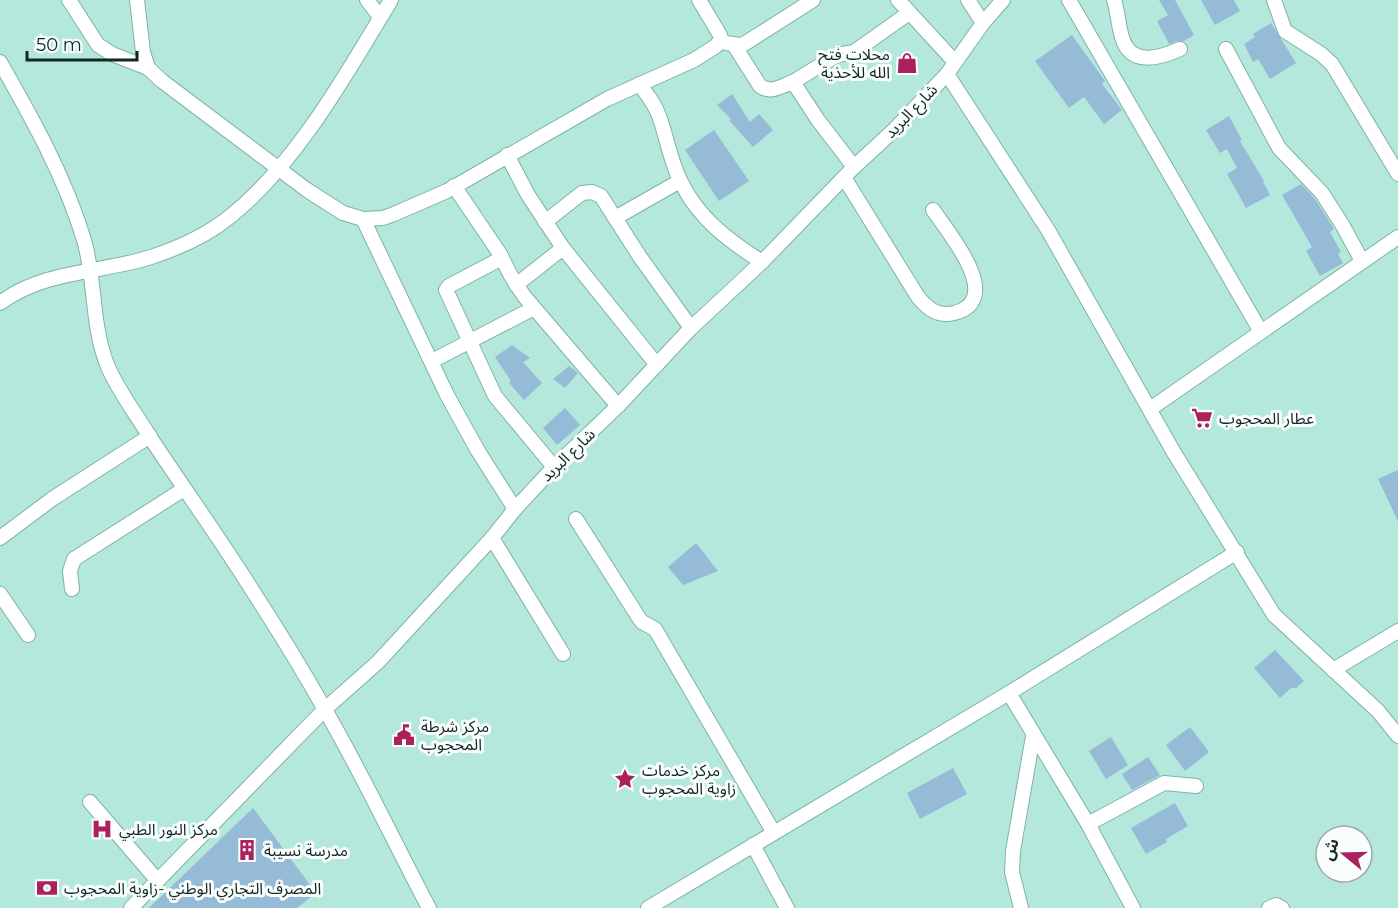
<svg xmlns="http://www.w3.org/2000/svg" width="1398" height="908" font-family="Montserrat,'Noto Sans Arabic',sans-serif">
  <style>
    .building { fill: #96bbd6 }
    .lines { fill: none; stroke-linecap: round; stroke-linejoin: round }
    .minor-casing { stroke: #7fb2a7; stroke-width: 16 }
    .minor { stroke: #fff; stroke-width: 14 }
    .labels { text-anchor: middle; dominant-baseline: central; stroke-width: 6; stroke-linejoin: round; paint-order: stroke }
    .poi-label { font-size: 16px; fill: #132824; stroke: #f9fefd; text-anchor: start }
    .street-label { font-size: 16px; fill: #132824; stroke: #f9fefd }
  </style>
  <rect width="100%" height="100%" fill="#b4e8dd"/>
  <g class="building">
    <path d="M1159,0H1175L1194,35L1184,41H1177L1169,44L1157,21L1168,15Z"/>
    <path d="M1201,0H1234L1240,11L1215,25Z"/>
    <path d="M1271,23L1296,63L1270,79L1258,59L1253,62L1244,44L1255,37L1253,34Z"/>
    <path d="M1072,35L1105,81L1102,84L1122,110L1104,124L1084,97L1069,108L1035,61Z"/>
    <path d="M732,94L750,122L759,114L773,130L753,147L729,120L731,119L717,105Z"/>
    <path d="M1229,116L1242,140L1240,141L1264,181L1263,182L1270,195L1246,208L1227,174L1237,168L1227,149L1220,153L1206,130Z"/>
    <path d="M714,130L749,181L719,201L685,150Z"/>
    <path d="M1301,184L1315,199L1334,229L1330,232L1341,252L1338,254L1343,263L1320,276L1306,251L1312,247L1282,195Z"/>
    <path d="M512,345L530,358L523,362L542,383L524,400L509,383L511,381L495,357Z"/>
    <path d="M569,366L578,373L565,388L553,379Z"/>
    <path d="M565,408L580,425L557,445L543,428Z"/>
    <path d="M1398,470V521L1378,479Z"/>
    <path d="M696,543L718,571L683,585L668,567Z"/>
    <path d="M1275,650L1304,681L1296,688H1291L1280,698L1254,668Z"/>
    <path d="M1190,727L1209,752L1185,771L1166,745Z"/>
    <path d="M1111,737L1128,765L1106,779L1089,751Z"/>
    <path d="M1148,757L1160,775L1132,790L1122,774Z"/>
    <path d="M953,768L967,794L920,819L907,793Z"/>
    <path d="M1175,803L1188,826L1166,839L1167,842L1146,854L1131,828Z"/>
    <path d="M253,808L316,893L297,908H149Z"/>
  </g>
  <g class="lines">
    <defs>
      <g id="minor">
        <path d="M69,0L98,45L112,54L148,68"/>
        <path d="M137,0L143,52L148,68L162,81L307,190L343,213L363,219L447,395L478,451L515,509"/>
        <path d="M367,0L380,17"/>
        <path d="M898,0L955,62"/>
        <path d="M968,0L983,23"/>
        <path d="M1069,0L1261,332"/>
        <path d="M1114,0C1118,12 1118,24 1122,37C1130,67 1160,58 1180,49"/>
        <path d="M1274,0L1285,31L1321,54L1332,64L1398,174"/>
        <path d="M726,43L740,45L744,44L813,0"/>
        <path d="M734,45L760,86C771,94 781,86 793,82L818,120L854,167"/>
        <path d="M1226,49L1279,148L1322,193L1343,226L1362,261"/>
        <path d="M0,62C32,118 65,177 84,240C96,281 91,326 108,367C119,392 136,414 150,437C184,489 221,540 254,593C278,630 302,669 324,708C362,773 394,842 429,908"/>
        <path d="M947,74L1048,230L1173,451L1274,615L1378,711L1398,736"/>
        <path d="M793,82L837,55L854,52L909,13"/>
        <path d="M639,84C647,94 655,104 659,116C667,137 670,161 681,182C698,218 729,241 762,262"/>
        <path d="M507,155L528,195L563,248L657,365"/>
        <path d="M845,179L918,297C928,309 938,317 954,313C1006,300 948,232 933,210"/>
        <path d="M454,186L500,254L511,276L524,296L618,406"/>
        <path d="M615,218L680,181"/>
        <path d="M363,219L383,218L394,214L447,191L607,99L694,60L716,46L721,39L720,35L699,0"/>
        <path d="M545,222L582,193L592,192L601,196L640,257L691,328"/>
        <path d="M502,258L449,286L446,290L495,396L554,467"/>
        <path d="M516,285L563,248"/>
        <path d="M0,303C44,270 101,273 151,257C179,248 209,234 232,215C299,160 346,74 391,0"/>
        <path d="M432,361L534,308"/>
        <path d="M1150,409L1398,237"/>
        <path d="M576,519L639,618L642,622L655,629L774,833"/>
        <path d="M0,538L52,499L150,436"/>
        <path d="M492,538L563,654"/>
        <path d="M72,589L70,571L74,559L184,489"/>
        <path d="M0,594L28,635"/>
        <path d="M1333,670L1398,631"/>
        <path d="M1009,693L1088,824L1133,908"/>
        <path d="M90,802L157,880"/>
        <path d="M1088,824L1164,783L1196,786"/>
        <path d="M753,845L787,908"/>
        <path d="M131,908L325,709L378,662L492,538L515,509L554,467L618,406L691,328L762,262L854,167L893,131L947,74L983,23L1003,0"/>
        <path d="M648,908L1009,693L1237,552"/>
        <path d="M1021,908L1012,872L1013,851L1033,736"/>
        <path d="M1269,908L1276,905L1282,908"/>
      </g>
    </defs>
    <use href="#minor" class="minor-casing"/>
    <use href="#minor" class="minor"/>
  </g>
  <defs>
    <symbol id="shop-bare" viewBox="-9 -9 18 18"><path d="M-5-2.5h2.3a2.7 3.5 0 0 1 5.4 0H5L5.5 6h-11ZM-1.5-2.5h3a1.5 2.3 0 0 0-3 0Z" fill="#ac205e" stroke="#f9fefd" stroke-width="2.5" paint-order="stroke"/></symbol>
    <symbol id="supermarket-bare" viewBox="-9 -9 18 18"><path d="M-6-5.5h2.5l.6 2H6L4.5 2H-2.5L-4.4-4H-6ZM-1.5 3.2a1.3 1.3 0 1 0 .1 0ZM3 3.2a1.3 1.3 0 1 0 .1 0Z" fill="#ac205e" stroke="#f9fefd" stroke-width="2.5" paint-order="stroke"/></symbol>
    <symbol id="civic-bare" viewBox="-9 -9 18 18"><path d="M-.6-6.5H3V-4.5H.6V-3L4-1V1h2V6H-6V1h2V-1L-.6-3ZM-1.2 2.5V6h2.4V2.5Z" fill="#ac205e" stroke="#f9fefd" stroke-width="2.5" paint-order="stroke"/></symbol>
    <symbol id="sight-bare" viewBox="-9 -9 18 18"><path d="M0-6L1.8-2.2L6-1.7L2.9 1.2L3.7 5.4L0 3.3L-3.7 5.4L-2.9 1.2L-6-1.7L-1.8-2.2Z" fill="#ac205e" stroke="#f9fefd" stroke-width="2.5" paint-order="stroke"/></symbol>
    <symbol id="hospital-bare" viewBox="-9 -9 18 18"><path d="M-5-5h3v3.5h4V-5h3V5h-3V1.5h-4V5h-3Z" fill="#ac205e" stroke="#f9fefd" stroke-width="2.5" paint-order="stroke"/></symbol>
    <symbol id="building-bare" viewBox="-9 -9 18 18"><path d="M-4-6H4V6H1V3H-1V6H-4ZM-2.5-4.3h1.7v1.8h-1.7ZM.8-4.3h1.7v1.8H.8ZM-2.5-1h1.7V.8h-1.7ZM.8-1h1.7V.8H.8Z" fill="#ac205e" stroke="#f9fefd" stroke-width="2.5" paint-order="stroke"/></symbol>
    <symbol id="bank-bare" viewBox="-9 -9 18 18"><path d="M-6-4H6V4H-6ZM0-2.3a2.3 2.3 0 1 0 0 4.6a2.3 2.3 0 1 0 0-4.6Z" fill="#ac205e" stroke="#f9fefd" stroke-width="2.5" paint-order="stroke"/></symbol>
  </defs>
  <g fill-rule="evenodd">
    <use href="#shop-bare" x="892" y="48" width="30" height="30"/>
    <use href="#supermarket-bare" x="1187" y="403" width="30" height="30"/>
    <use href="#civic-bare" x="389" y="720" width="30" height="30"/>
    <use href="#sight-bare" x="610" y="764" width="30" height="30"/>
    <use href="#hospital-bare" x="87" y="814" width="30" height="30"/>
    <use href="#building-bare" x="232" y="835" width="30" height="30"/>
    <use href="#bank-bare" x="32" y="873" width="30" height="30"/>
  </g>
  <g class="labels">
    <g class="poi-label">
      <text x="890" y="54" text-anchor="end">محلات فتح<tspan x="890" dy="18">الله للأحذية</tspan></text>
      <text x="1219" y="418">عطار المحجوب</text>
      <text x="421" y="726">مركز شرطة<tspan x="421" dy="18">المحجوب</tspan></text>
      <text x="642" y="770">مركز خدمات<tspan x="642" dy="18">زاوية المحجوب</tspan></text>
      <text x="119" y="829">مركز النور الطبي</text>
      <text x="264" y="850">مدرسة نسيبة</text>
      <text x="64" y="888">المصرف التجاري الوطني -زاوية المحجوب</text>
    </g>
    <g class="street-label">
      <text transform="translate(911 111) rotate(-46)">شارع البريد</text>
      <text transform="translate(568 455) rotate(-44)">شارع البريد</text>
    </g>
  </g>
  <g transform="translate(1344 854) rotate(289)"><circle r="28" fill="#f9fefd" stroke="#9da8a6" stroke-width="1.5"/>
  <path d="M0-4.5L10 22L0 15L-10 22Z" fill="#ac205e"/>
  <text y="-9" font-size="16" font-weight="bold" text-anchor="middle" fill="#132824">ش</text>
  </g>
  <path d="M27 51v9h110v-9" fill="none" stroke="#132824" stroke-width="3"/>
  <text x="36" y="51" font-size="18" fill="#132824" stroke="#f9fefd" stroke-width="4.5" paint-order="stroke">50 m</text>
</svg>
